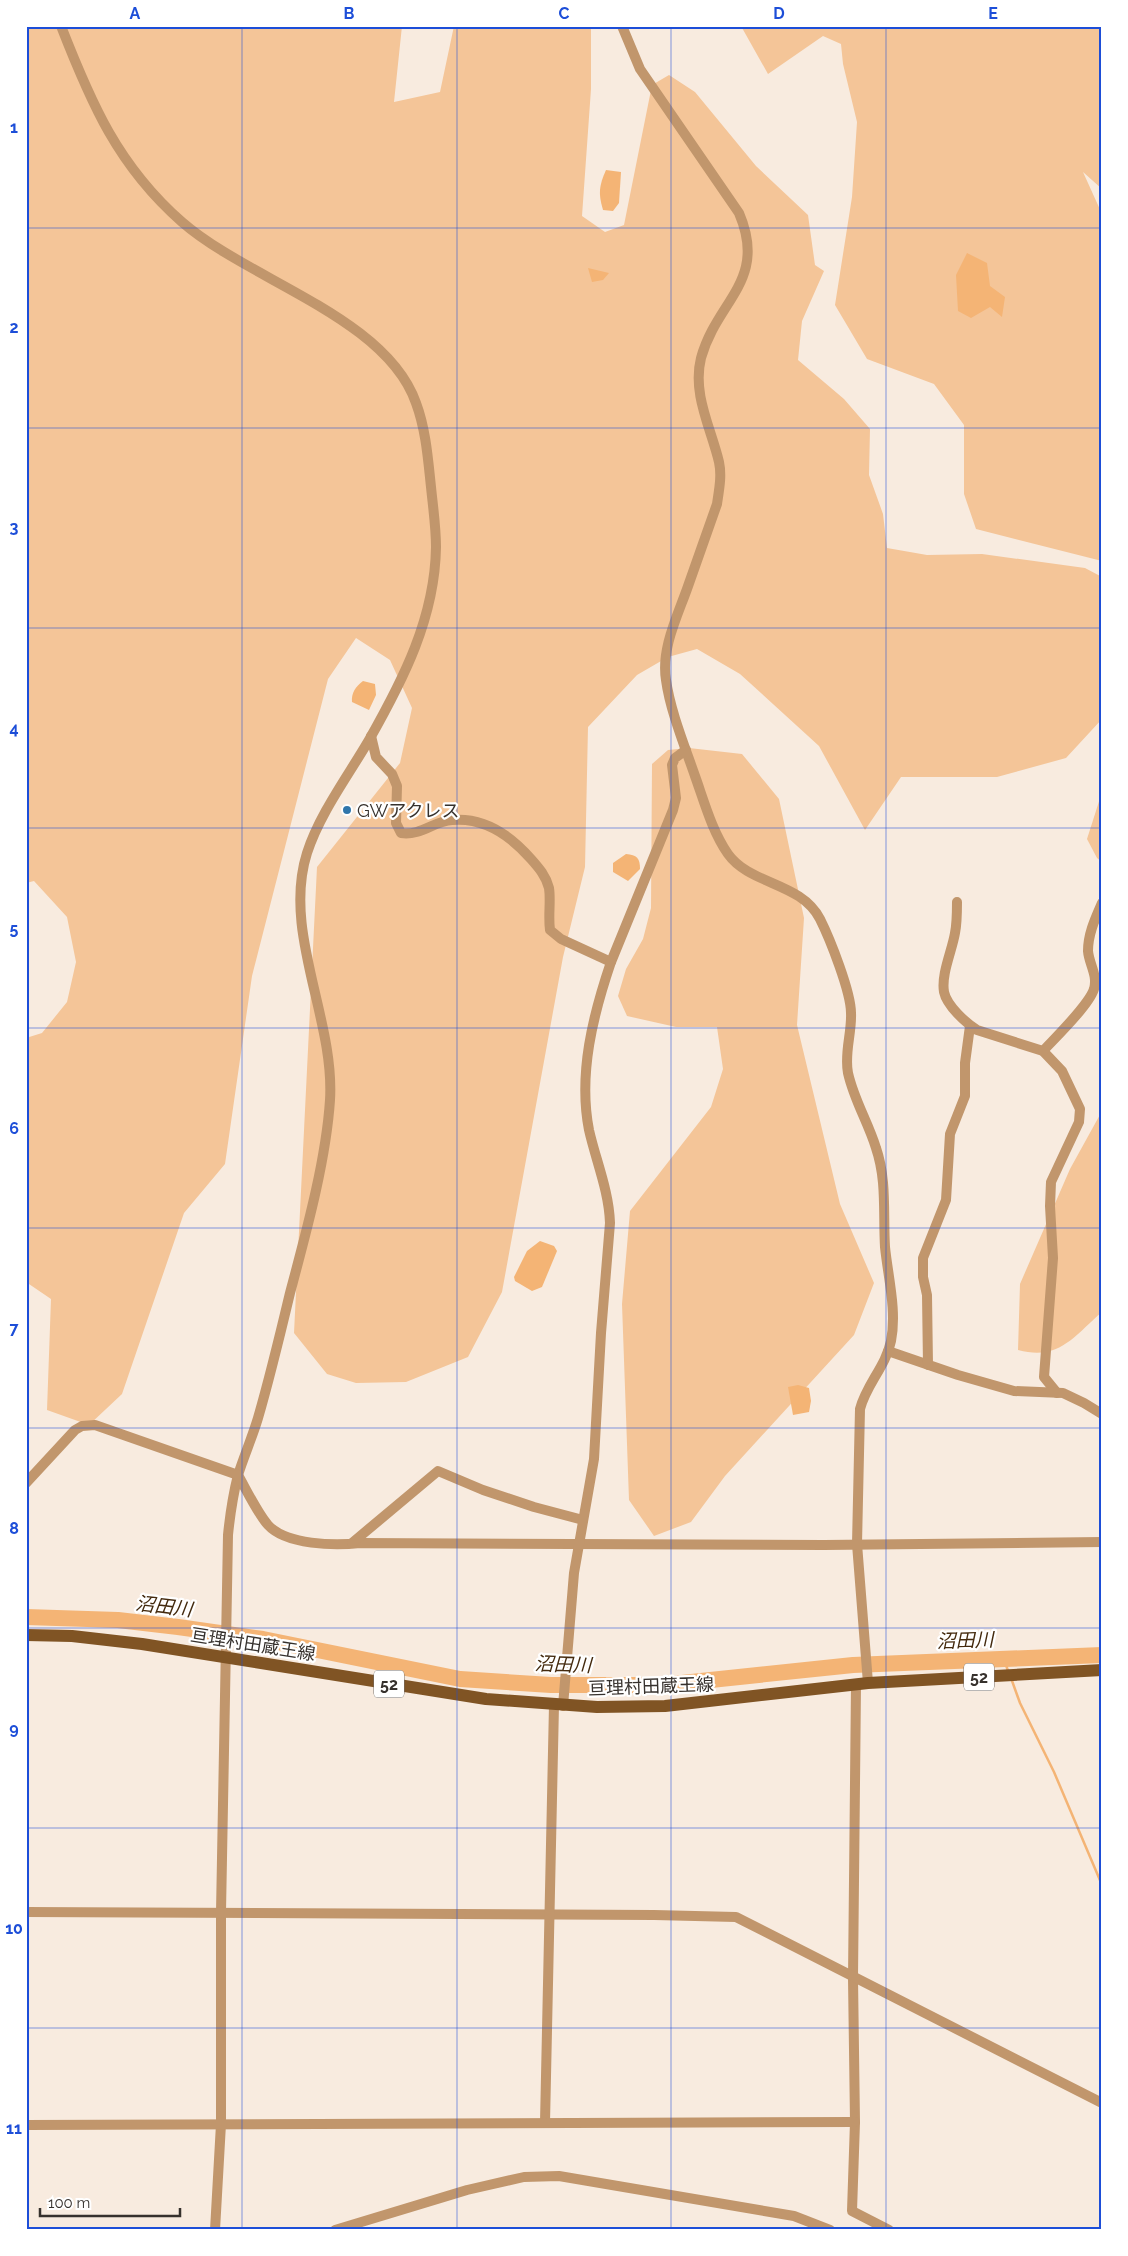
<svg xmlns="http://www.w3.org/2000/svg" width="1128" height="2256" font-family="Raleway,'Noto Sans JP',sans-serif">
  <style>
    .green { fill: #f4c598 }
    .water { fill: #f4b475 }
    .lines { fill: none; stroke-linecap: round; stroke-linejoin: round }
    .stream { stroke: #f4b475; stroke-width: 2.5 }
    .river { stroke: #f4b475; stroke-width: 16 }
    .minor { stroke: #c1966c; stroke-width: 10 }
    .major { stroke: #805424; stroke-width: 12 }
    .grid { fill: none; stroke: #1d4ed8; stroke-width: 1; stroke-opacity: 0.55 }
    .poi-dot { fill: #3076ab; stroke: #fff; stroke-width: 2 }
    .labels { text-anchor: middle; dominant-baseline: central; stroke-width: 4.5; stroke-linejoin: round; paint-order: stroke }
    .shield { fill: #fff; stroke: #726f6c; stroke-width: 1 }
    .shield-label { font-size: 16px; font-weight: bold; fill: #36312d }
    .poi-label { font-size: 18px; fill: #36312d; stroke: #fff; text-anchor: start }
    .street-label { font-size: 18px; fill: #36312d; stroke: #fff }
    .water-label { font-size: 19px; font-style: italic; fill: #442a0e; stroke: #fff }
    .neatline { fill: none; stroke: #1d4ed8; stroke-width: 2 }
    .grid-label { font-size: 16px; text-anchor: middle; font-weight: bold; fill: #1d4ed8 }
  </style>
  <rect width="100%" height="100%" fill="#f8ebdf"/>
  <g class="green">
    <path d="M26,26H402L394,102L440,92L454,26H591V89L582,216L605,232L624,225L652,85L669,75L695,92L756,166L808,215L815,265L824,271L802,321L798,360L844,399L870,429L869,475L883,514L887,548L927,555L982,554L1085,568L1102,577V719L1066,758L997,777H901L865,830L819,746L740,674L697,649L668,657L637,675L588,727L585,867L563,957L502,1292L468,1357L406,1382L356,1383L327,1374L294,1333L317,867L400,763L412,708L390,660L356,638L328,679L252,976L225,1164L184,1213L122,1394L89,1425L47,1410L51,1299L26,1282V1038L42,1033L67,1002L76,962L67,917L34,881L26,883Z"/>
    <path d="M741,26H1102V189L1083,172L1102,214V561L976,529L964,494V425L934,384L867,359L835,305L852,197L857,122L843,64L841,44L823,36L768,74Z"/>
    <path d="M689,748L742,754L779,799L804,918L797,1025L840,1204L874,1283L854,1335L725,1476L691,1522L654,1536L629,1500L622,1304L630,1211L711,1107L723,1069L717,1027H676L627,1016L618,996L626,969L643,939L651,908L652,764L668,750Z"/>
    <path d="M1102,792V862L1097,858L1087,839Z"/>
    <path d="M1102,1111V1312C1073,1337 1059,1361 1018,1350L1020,1284L1070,1169Z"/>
  </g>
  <g class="water">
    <path d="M606,170L621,172L619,203L613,211L603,210C598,193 599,186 606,170Z"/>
    <path d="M967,253L987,263L990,286L1005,297L1002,317L990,307L971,318L958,311L956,275Z"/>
    <path d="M588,268L609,273L603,280L592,282Z"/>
    <path d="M363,681L375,684L376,695L369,710L352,702C351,693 356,686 363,681Z"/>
    <path d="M626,854C637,855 640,858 640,869L628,881L613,872V863Z"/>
    <path d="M540,1241L554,1246L557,1251L542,1287L532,1291L515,1281L514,1277L527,1251Z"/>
    <path d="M798,1385L809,1388L811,1401L809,1412L793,1415L788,1387Z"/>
  </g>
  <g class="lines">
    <g class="stream">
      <path d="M1004,1659L1008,1671"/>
      <path d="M1011,1678L1020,1703L1054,1772L1102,1885"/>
    </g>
    <path class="river" d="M26,1617L118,1620L178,1627L263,1639L460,1679L551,1685H663L853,1665L1102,1655"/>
    <g class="minor">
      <path d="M61,26C91,103 118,166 182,222C248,280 386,317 416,403C426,430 428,459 431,487C433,507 436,527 436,547C435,618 403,680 369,740C348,776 320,813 307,853C282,932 335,1019 330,1100C326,1161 306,1233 290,1293C280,1335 270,1377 258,1418C252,1438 244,1456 238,1475C233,1495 230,1515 228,1535L221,1912V2124L215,2230"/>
      <path d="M622,26L640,69L739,213C768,281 717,300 701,358C692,394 711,428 719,462C722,476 719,490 717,504C707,532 697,561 687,589C677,617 661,649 666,680C670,710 685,747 695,776C704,801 712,831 728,854C750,885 801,882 820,919C830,939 851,992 851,1013C852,1033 844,1053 848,1073C854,1100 868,1122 876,1148C887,1180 883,1213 885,1247C888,1277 897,1311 891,1341C886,1366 866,1385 860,1409L857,1544L868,1683"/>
      <path d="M371,736L376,757L392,774L397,786L396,823L401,833C421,836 434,821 452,820C485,817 511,836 531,859C539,868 546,876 549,888C551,901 548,916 550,930L561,939L611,962"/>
      <path d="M957,902C957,912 957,923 955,933C952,951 941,974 944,992C947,1006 966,1023 977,1030L1043,1051L1062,1071L1080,1109L1079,1122L1051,1182L1050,1206L1053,1258L1044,1377L1057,1393"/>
      <path d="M1043,1051C1056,1037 1089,1005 1094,989C1098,975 1089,964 1088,951C1088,934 1095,919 1102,903"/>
      <path d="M888,1351L958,1375L1014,1391L1063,1393L1084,1403L1102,1414"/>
      <path d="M928,1365L927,1295L923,1277V1258L946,1200L950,1134L965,1096V1063L970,1026"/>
      <path d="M26,1483L75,1430L82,1426L95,1425L238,1475C246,1489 258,1514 268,1525C286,1545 335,1546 360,1543L824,1545L1102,1542"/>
      <path d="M352,1543L438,1471L483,1490L534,1507L583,1520"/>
      <path d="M856,1685L853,1978L855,2122L852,2211L889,2230"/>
      <path d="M563,1706L574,1573L594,1459L601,1333L610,1223C609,1191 596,1161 589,1130C578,1074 593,1015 611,962L673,810L676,798L672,765L675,758L686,750"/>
      <path d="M26,1912L654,1915L736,1917L1102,2103"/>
      <path d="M545,2123L554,1705"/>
      <path d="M26,2125L855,2122"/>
      <path d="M335,2230L467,2190L524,2177L559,2176L794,2216L830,2230"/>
    </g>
    <path class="major" d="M26,1635L72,1636L142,1644L486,1699L597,1707L665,1706L868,1683L1102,1670"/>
  </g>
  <path class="grid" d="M242,26V2230M457,26V2230M671,26V2230M886,26V2230M26,228H1102M26,428H1102M26,628H1102M26,828H1102M26,1028H1102M26,1228H1102M26,1428H1102M26,1628H1102M26,1828H1102M26,2028H1102"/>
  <circle class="poi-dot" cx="347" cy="810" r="5"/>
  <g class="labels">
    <g class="shield">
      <rect x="964" y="1663.5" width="30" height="27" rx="4"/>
      <rect x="374" y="1670.5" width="30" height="27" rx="4"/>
    </g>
    <g class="shield-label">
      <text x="979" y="1677">52</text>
      <text x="389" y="1684">52</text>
    </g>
    <g class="poi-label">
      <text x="357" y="810">GWアクレス</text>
    </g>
    <g class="street-label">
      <text transform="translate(253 1644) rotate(9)">亘理村田蔵王線</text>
      <text transform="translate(651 1686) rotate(-2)">亘理村田蔵王線</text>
    </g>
    <g class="water-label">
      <text transform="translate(164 1606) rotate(7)">沼田川</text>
      <text transform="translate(965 1640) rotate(-2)">沼田川</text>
      <text transform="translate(563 1664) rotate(2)">沼田川</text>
    </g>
  </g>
  <rect width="1128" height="2256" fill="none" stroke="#ffffff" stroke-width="55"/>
  <path d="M40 2208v8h140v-8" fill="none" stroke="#36312d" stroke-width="2.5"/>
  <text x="48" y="2208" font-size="15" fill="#36312d" stroke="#ffffff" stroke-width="4" paint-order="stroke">100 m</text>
  <rect x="28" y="28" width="1072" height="2200" class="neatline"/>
  <g class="grid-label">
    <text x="135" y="19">A</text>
    <text x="349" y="19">B</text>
    <text x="564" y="19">C</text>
    <text x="779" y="19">D</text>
    <text x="993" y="19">E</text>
    <text x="14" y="133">1</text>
    <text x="14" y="333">2</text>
    <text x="14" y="533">3</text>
    <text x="14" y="734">4</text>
    <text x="14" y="934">5</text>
    <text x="14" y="1134">6</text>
    <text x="14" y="1334">7</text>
    <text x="14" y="1534">8</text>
    <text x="14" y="1734">9</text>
    <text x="14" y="1934">10</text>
    <text x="14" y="2134">11</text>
  </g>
</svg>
